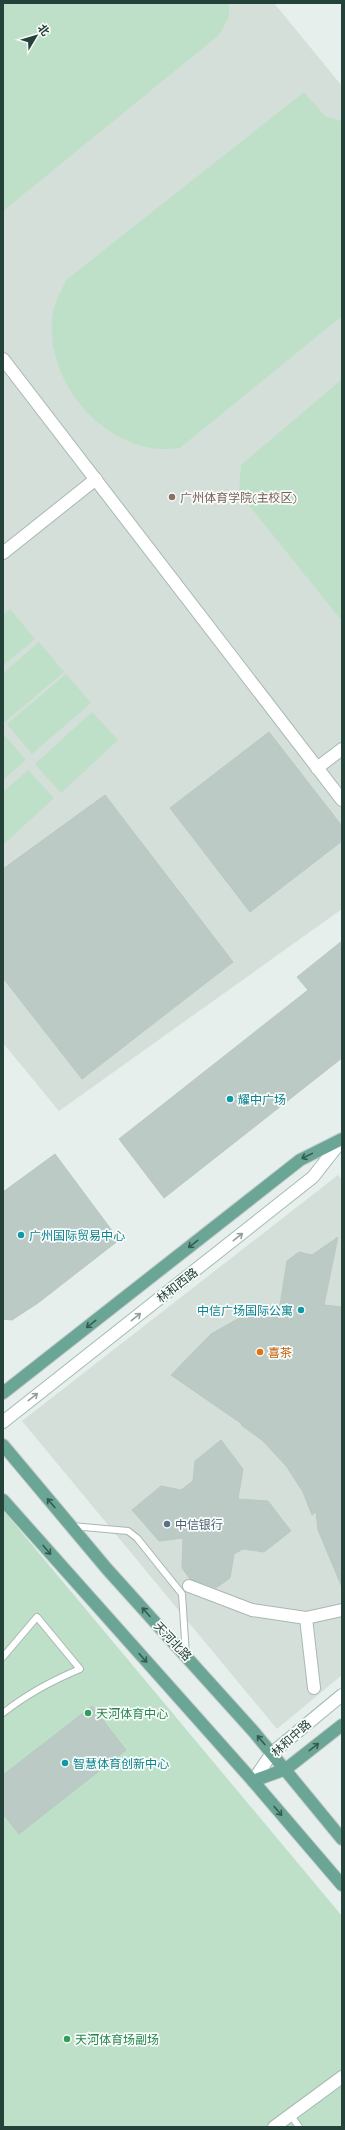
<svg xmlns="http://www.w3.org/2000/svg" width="345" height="2130" font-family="Quicksand,'Noto Sans SC',sans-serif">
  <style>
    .built { fill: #d4dfda }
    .green { fill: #bfe0c8 }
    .building { fill: #bbcac4; stroke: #b8c9c2 }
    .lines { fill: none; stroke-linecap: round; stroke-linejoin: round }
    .lane-casing { stroke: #a8b8b2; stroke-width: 8 }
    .street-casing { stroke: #a8b8b2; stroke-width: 14 }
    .secondary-casing { stroke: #a4bbb3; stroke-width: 14 }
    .primary-casing { stroke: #c2cac8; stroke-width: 14 }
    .lane { stroke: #fff; stroke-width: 6 }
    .street { stroke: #fff; stroke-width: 12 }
    .secondary { stroke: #fff; stroke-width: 12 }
    .primary { stroke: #6aa596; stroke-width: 12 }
    .oneway { stroke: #365b51 }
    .oneway2 { stroke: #92a09c }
    .education-dot { fill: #8d6e63; stroke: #f7fbf9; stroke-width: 1.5 }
    .culture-dot { fill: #0f9aa8; stroke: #f7fbf9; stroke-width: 1.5 }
    .food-dot { fill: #e8710a; stroke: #f7fbf9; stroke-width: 1.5 }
    .service-dot { fill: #5c6f8a; stroke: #f7fbf9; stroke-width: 1.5 }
    .leisure-dot { fill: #2e9e5b; stroke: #f7fbf9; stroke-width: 1.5 }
    .labels { text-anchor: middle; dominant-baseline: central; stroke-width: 3.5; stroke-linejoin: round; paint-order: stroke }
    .education-label { font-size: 12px; fill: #785e54; stroke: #f7fbf9; text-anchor: start }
    .culture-label { font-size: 12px; fill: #0d838f; stroke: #f7fbf9; text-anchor: start }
    .street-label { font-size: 12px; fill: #24423a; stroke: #f7fbf9 }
    .food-label { font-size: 12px; fill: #c56008; stroke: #f7fbf9; text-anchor: start }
    .service-label { font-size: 12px; fill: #4e5e75; stroke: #f7fbf9; text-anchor: start }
    .leisure-label { font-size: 12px; fill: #27864d; stroke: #f7fbf9; text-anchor: start }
  </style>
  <rect width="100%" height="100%" fill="#e6efeb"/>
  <g class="built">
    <path d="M3,3H274L342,86V909L59,1111L3,1043Z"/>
    <path d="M338,1175L342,1180V1675L277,1729L22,1421Z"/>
  </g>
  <g class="green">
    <path d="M3,3H229V17L219,35L3,211Z"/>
    <path d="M304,92L325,116L342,121V316L180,448C109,459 41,382 53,311C55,301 62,290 66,280Z"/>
    <path d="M342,379V621L239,493L241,465Z"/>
    <path d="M10,609L35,639L3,666V615Z"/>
    <path d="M39,642L64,672L5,722L3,719V673Z"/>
    <path d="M66,674L91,703L32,754L7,724Z"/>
    <path d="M92,712L118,740L61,793L35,764Z"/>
    <path d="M3,733L26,760L3,780Z"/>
    <path d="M28,770L54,798L3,845V792Z"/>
    <path d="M3,1510L342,1916V2127H3Z"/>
  </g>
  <g class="building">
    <path d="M269,732L342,826V841L250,912L170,808Z"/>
    <path d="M105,795L233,962L82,1079L3,978V869Z"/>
    <path d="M342,941V1058L164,1198L119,1139L308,990L297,977Z"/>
    <path d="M55,1154L119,1240L38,1303L12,1320L3,1319V1192Z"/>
    <path d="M338,1237L324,1305L342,1307V1587L318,1530L316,1512L312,1515L303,1492L287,1467L263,1441L241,1425L242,1424L171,1375L211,1334L250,1312L280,1305L287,1261L299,1252L312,1255Z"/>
    <path d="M221,1440L243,1469L238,1499L268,1501L291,1531L264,1552L243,1549L234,1554L230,1578L216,1588L190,1579L182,1568L183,1538L159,1541L132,1510L161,1486L181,1490L193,1481L195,1461Z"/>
    <path d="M92,1706L126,1750L19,1834L3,1814V1775Z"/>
  </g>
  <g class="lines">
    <defs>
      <g id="lane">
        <path d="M72,1526L128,1531L137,1538L182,1594L186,1655"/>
        <path d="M3,1657L37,1617L80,1669C51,1681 27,1694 3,1713"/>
        <path d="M290,2114L299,2127"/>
      </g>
      <g id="street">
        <path d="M3,359L342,800"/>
        <path d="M3,553L96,479"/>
        <path d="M317,768L342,749"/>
        <path d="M189,1586L252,1610L306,1618L314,1688"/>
        <path d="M306,1618L342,1610"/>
        <path d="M274,2127L342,2077"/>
      </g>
      <g id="secondary">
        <path d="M3,1422L313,1177L342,1140"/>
        <path d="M253,1781L272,1753L342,1695"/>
      </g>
      <g id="primary">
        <path d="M3,1393L300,1160L342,1139"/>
        <path d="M3,1445L107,1569L254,1732L342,1839"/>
        <path d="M3,1500L253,1781L342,1885"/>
        <path d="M253,1781L286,1769L342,1725"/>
      </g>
    </defs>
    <use href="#lane" class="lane-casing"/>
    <use href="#street" class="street-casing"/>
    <use href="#secondary" class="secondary-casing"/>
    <use href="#primary" class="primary-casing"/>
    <use href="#lane" class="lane"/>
    <use href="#street" class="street"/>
    <use href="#secondary" class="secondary"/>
    <use href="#primary" class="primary"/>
  </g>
  <defs><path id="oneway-shaft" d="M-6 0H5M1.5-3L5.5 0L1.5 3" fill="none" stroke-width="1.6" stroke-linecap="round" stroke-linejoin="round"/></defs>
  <g class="oneway">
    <use href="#oneway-shaft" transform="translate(307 1156) rotate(154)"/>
    <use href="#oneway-shaft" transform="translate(193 1244) rotate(142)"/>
    <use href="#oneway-shaft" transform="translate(91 1324) rotate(142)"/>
    <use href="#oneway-shaft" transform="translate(51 1503) rotate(-130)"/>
    <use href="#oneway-shaft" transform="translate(47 1550) rotate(49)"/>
    <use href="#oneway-shaft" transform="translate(146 1612) rotate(-132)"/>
    <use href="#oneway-shaft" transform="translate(143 1658) rotate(48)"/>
    <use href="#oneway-shaft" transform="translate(261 1740) rotate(-130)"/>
    <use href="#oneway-shaft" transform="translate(314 1747) rotate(-38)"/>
    <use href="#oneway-shaft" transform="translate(278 1811) rotate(50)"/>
  </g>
  <g class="oneway2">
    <use href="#oneway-shaft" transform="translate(238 1237) rotate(-38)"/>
    <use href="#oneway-shaft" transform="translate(136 1317) rotate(-38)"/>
    <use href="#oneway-shaft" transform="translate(33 1397) rotate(-38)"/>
  </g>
  <circle class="education-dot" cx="172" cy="497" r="4"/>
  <g class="culture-dot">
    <circle cx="230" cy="1099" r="4"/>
    <circle cx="21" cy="1235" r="4"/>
    <circle cx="301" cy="1310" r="4"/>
    <circle cx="65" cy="1763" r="4"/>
  </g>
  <circle class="food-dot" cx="260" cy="1352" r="4"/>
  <circle class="service-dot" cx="167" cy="1524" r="4"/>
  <g class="leisure-dot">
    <circle cx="88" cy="1713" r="4"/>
    <circle cx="67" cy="2039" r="4"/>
  </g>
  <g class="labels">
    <g class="education-label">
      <text x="180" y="497">广州体育学院(主校区)</text>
    </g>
    <g class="culture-label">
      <text x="238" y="1099">耀中广场</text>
      <text x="29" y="1235">广州国际贸易中心</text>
      <text x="293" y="1310" text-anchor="end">中信广场国际公寓</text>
      <text x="73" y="1763">智慧体育创新中心</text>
    </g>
    <g class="street-label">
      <text transform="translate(177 1285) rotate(-38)">林和西路</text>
      <text transform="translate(173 1641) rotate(47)">天河北路</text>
      <text transform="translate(291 1738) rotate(-42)">林和中路</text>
    </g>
    <g class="food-label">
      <text x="268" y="1352">喜茶</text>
    </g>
    <g class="service-label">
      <text x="175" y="1524">中信银行</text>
    </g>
    <g class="leisure-label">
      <text x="96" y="1713">天河体育中心</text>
      <text x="75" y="2039">天河体育场副场</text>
    </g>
  </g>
  <rect width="345" height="2130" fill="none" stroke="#24423a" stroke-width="8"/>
  <g transform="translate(36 36) rotate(52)" stroke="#f7fbf9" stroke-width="3" paint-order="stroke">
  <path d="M0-3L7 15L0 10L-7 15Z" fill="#24423a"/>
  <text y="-6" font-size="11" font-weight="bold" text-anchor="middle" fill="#24423a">北</text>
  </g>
</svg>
